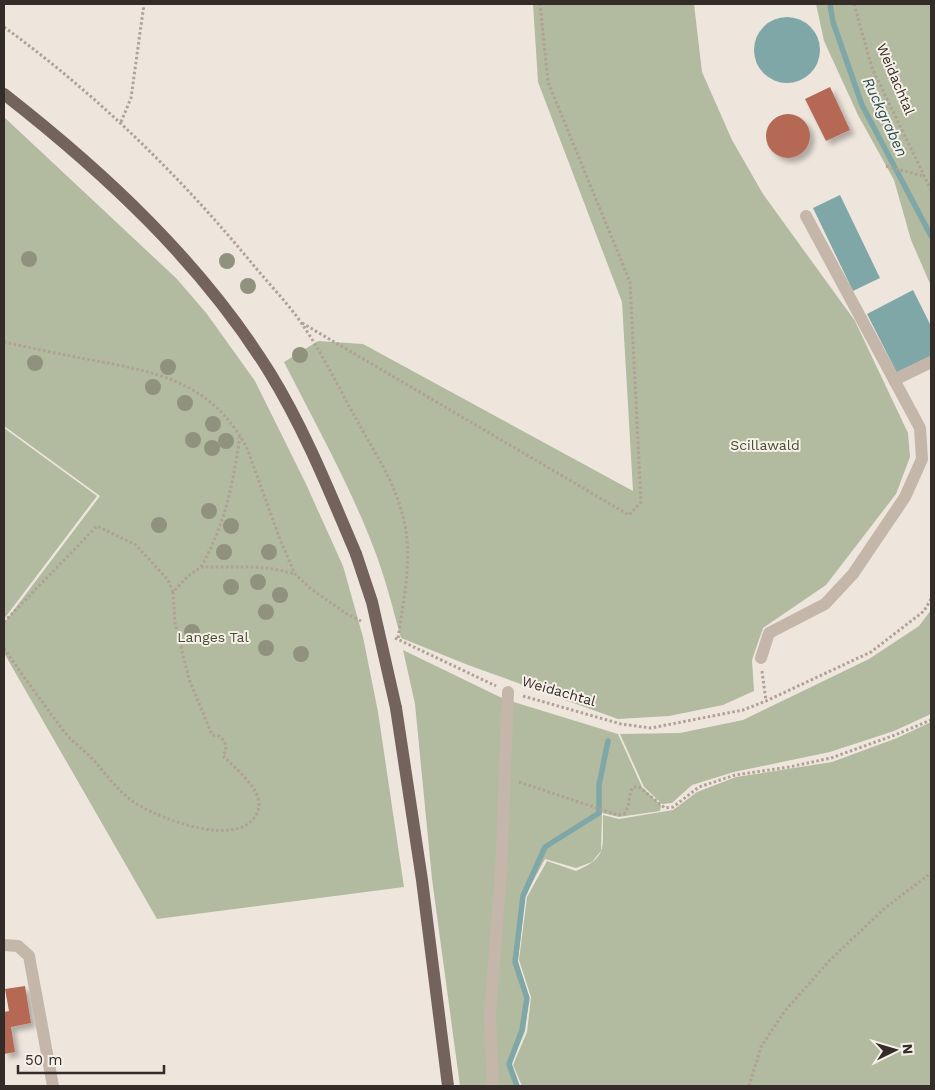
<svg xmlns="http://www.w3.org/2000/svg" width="935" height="1090" font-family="'Work Sans',sans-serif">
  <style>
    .green { fill: #b2bb9f }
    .water { fill: #7fa7a8 }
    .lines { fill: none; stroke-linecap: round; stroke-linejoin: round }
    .stream { stroke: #7fa7a8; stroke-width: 5.5 }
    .building { fill: #b56954; filter: url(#shadow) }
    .path { stroke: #b0a095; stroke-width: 3; stroke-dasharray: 2.5 2.5; stroke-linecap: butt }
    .minor { stroke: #c5b6aa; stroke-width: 12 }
    .major { stroke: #73635c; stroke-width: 12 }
    .major-bridge { stroke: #73635c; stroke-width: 12 }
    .tree { fill: #90927e }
    .labels { text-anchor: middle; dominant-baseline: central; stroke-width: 4; stroke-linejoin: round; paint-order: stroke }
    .street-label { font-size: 14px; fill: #332c29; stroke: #f7f0e8 }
    .park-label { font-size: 14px; fill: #444e30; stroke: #f7f0e8 }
    .water-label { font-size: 15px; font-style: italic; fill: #244e4f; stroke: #f7f0e8 }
  </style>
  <defs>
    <filter id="shadow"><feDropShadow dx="4.5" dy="4.5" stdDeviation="2.5" flood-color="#0004"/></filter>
  </defs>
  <rect width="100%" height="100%" fill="#eee6dd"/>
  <g class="green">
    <path d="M533,4H694L702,72L732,140L763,194L855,321L908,433L910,457L896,494L826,585L763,628L752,660L754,691L723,705L669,716L618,719L468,665L401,638C393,609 386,581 376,554C351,487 316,425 284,362L318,341L363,344L633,491L622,302L538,82Z"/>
    <path d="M816,4H931V286L911,240L894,180L858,115L824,41Z"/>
    <path d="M4,117L177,279L207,314L255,381L306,484L343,566L363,637L378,712L404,887L157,919L4,653V623L100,496L4,426Z"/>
    <path d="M4,428L97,496L4,619Z"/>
    <path d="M931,610V714L894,731L830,752L734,772L692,785L672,803L662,804L644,787L620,734L680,733L743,720L869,659L919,626Z"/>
    <path d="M403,650L504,699L618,734L642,787L661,805L660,811L619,817L602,813L601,851L592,862L576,868L545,859L525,896L518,961L529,998L525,1031L511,1064L519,1086H460L432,879L415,704Z"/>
    <path d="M931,722V1086H522L513,1065L527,1032L531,997L519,960L527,897L547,861L576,871C609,857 602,847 603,815L619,819L673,810L697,792L736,777L832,762L897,738Z"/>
  </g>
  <g class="water">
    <circle cx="787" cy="50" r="33"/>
    <path d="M840,195L880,278L853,291L813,208Z"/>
    <path d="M913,290L931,326V356L897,373L867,314Z"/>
  </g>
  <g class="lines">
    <g class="stream">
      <path d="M830,4L833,22L862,105L931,236"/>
      <path d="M517,1086L509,1064L522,1030L527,998L515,962L523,896L545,847L599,813V785L608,741"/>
    </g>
  </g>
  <g class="building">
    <path d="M830,87L850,130L826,141L805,99Z"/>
    <circle cx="788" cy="136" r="22"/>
    <path d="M25,986L31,1023L11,1027L15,1052L4,1054V1012L9,1011L5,989Z"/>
  </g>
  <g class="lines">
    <g class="path">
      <path d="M854,4L872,68L931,190"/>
      <path d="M4,27C96,94 178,174 250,261C267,282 287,302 302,324C322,353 338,386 355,417C373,450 396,483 404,521C413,559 403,600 398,639"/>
      <path d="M121,122L131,98L144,4"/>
      <path d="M886,166L923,176"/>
      <path d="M302,323L629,515L641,502L630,282L548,82L540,4"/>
      <path d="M4,342C31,348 59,354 86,359C156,372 210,380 247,448L281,542L295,574L311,589L347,614L361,621"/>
      <path d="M201,567C226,522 232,487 240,437"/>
      <path d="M4,622L97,526L136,545L168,580L173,592"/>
      <path d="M395,638L496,686"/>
      <path d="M4,648C17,668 32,688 46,707C53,716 59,726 67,735C76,745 88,753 97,764C110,779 122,796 140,806C165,820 233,846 254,818C260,811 260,801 256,793C249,779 234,767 223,756L226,750L225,742L219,736L212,735L189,679L175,623L173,592L188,576L201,567H252L274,569L295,574"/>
      <path d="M762,671L766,701"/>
      <path d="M523,696L621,724L651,728L743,710L766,701L871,652L924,611L931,599"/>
      <path d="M519,782L618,815L624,814C631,805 627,797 633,787H639L665,808L673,807L699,787L735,775L789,767L831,758L895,735L931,720"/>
      <path d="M749,1086L761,1047L784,1012L829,961L885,908L931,873"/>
    </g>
    <g class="minor">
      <path d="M894,380L931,362"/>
      <path d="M761,658L769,633L825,604L853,574L905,497L922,459L920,428L806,216"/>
      <path d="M4,945L18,946L29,956L53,1086"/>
      <path d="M493,1086L490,1016L501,871L508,692"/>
    </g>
    <g class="major">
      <path d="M4,94C105,173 202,263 270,373C305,430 330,493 356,554"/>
      <path d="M396,708L422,880L448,1086"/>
    </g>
    <path class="major-bridge" d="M356,554L372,602L396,708"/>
  </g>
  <g class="tree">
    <circle cx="29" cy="259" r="8"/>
    <circle cx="227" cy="261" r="8"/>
    <circle cx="248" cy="286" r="8"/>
    <circle cx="300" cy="355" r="8"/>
    <circle cx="35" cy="363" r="8"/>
    <circle cx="168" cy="367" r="8"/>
    <circle cx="153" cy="387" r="8"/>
    <circle cx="185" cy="403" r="8"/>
    <circle cx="213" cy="424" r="8"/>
    <circle cx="193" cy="440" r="8"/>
    <circle cx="226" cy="441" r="8"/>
    <circle cx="212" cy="448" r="8"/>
    <circle cx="209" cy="511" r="8"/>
    <circle cx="159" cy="525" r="8"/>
    <circle cx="231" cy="526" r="8"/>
    <circle cx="224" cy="552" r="8"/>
    <circle cx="269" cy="552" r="8"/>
    <circle cx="258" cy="582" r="8"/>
    <circle cx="231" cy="587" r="8"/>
    <circle cx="280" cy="595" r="8"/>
    <circle cx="266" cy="612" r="8"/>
    <circle cx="192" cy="632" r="8"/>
    <circle cx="266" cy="648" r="8"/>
    <circle cx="301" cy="654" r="8"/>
  </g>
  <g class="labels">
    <g class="street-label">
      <text transform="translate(896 79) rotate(67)">Weidachtal</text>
      <text transform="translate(559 691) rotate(16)">Weidachtal</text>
    </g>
    <g class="park-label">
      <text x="765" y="445">Scillawald</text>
      <text x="213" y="637">Langes Tal</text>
    </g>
    <g class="water-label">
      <text transform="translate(885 117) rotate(65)">Ruckgraben</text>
    </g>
  </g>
  <rect width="935" height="1090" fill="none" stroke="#332c29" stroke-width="10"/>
  <g transform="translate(895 1050) rotate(85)" stroke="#f7f0e8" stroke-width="4" paint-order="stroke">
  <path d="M0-4L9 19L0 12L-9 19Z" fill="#332c29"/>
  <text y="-8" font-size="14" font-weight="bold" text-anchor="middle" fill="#332c29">N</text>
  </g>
  <path d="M18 1065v8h146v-8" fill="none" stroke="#332c29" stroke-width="2.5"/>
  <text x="25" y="1065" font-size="15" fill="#332c29" stroke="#f7f0e8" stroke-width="4" paint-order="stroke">50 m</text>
</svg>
